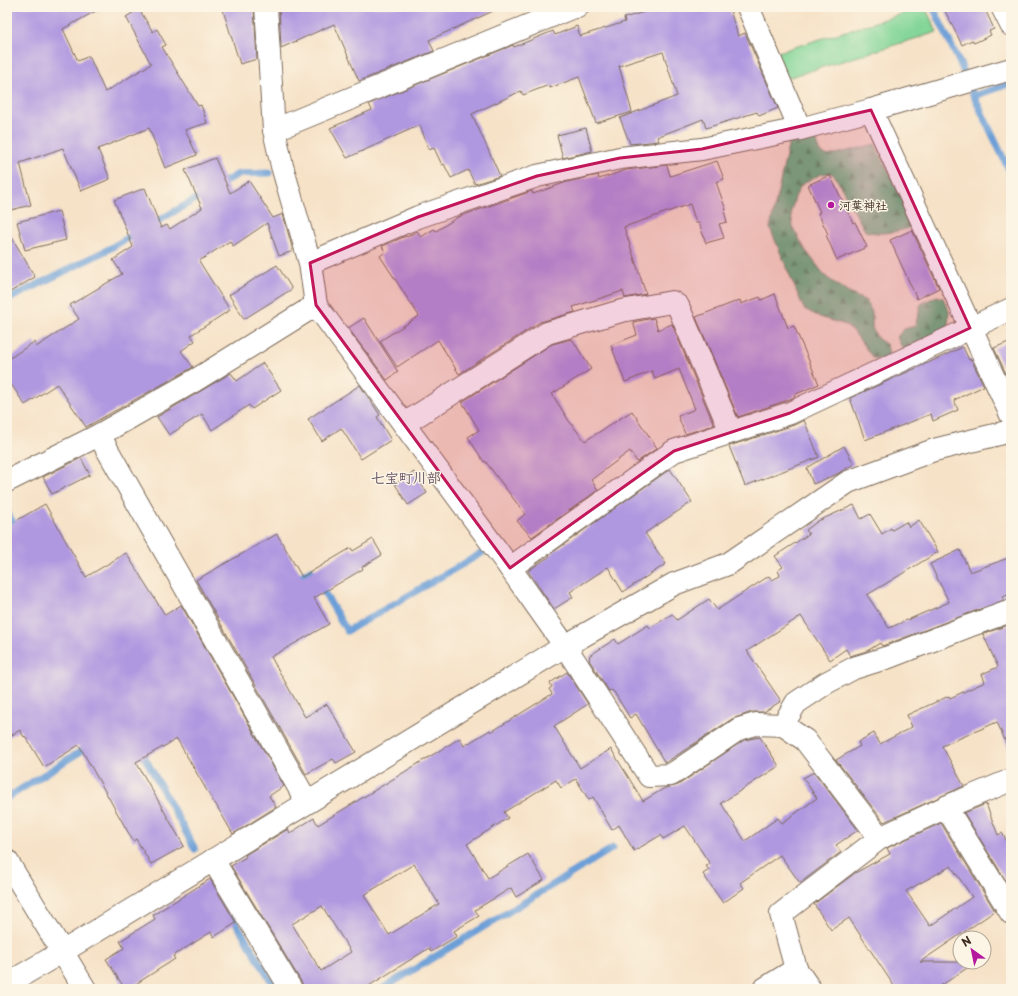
<svg xmlns="http://www.w3.org/2000/svg" width="1018" height="996" font-family="'Playpen Sans','Klee One',sans-serif">
  <style>
    .grass { fill: #82d597; stroke: #5e805a }
    .forest { fill: url(#forest-firs); stroke: #52704f }
    .lines { fill: none; stroke-linecap: round; stroke-linejoin: round }
    .stream { stroke: #6c9fd7; stroke-width: 7 }
    .building { fill: #b098e0; fill-rule: evenodd }
    .minor-casing { stroke: #7c6a59; stroke-width: 24 }
    .minor { stroke: #fff; stroke-width: 22 }
    .marked { fill: #c2185b; fill-opacity: 0.2; stroke: #c2185b; stroke-width: 3; stroke-linejoin: round }
    .poi-dot { fill: #b5179e; stroke: #fcf5e5; stroke-width: 1.5 }
    .labels { text-anchor: middle; dominant-baseline: central; stroke-width: 3; stroke-linejoin: round; paint-order: stroke }
    .poi-label { font-size: 12px; font-weight: bold; fill: #3b2a1e; stroke: #fcf5e5; text-anchor: start }
    .quarter-label { font-size: 14px; font-weight: bold; fill: #645062; stroke: #fcf5e5 }
  </style>
  <defs>
    <pattern id="forest-firs" width="22" height="20" patternUnits="userSpaceOnUse"><rect width="22" height="20" fill="#69b680"/><path d="M5 1l3.5 6h-7zM16 11l3.5 6h-7z" fill="#589468"/></pattern>
  </defs>
  <rect width="100%" height="100%" fill="#fcf5e5"/>
  <filter id="ink" filterUnits="userSpaceOnUse"><feTurbulence type="fractalNoise" baseFrequency=".025" numOctaves="2"/><feDisplacementMap in="SourceGraphic" scale="8" xChannelSelector="R" yChannelSelector="G"/><feConvolveMatrix kernelMatrix="1 2 1 2 8 2 1 2 1" color-interpolation-filters="sRGB"/></filter>
  <filter id="wash" filterUnits="userSpaceOnUse"><feTurbulence type="fractalNoise" baseFrequency=".012" numOctaves="4" result="noise"/><feDisplacementMap in="SourceGraphic" scale="16" xChannelSelector="R" yChannelSelector="G"/><feGaussianBlur stdDeviation="0.9" result="paint"/><feColorMatrix in="noise" values="0 0 0 0 0 0 0 0 0 0 0 0 0 0 0 0 0 1.4 0 .05"/><feComposite in="paint" operator="in"/></filter>
  <g filter="url(#wash)">
    <rect width="100%" height="100%" fill="#f6e2c7"/>
    <path class="grass" d="M924,7H925L937,32L787,78L775,53Z"/>
    <g class="forest">
      <path d="M816,134L819,151L828,156L875,144L916,226C900,231 883,236 865,231L835,176L831,173L821,174L801,185L795,197L791,212L793,228L806,251L826,277L847,292L866,301L872,312V328L878,339L886,344L890,355L885,360L873,358L856,335L846,325L820,317L804,309L770,228L789,142Z"/>
      <path d="M937,296L943,298L949,311L948,330L905,354L897,337L904,329L915,326L921,304Z"/>
    </g>
    <g class="lines">
      <g class="stream">
        <path d="M933,7L964,72"/>
        <path d="M972,92L1011,174"/>
        <path d="M974,96L1011,83"/>
        <path d="M218,186L238,174L270,173"/>
        <path d="M151,225L206,193"/>
        <path d="M7,300L107,250L136,233"/>
        <path d="M7,512L18,531"/>
        <path d="M294,580L311,570L347,631L482,553"/>
        <path d="M140,749L195,849"/>
        <path d="M7,798L89,746"/>
        <path d="M227,908L276,989"/>
        <path d="M382,989L613,848"/>
      </g>
    </g>
    <g id="blocks">
      <g class="building">
        <path d="M7,7H103L63,29L78,61L89,56L105,92L151,64L126,17L139,9L153,32L157,29L166,45L162,47L198,106L201,105L207,123L185,130L197,155L165,168L149,128L98,149L110,179L81,191L63,148L20,163L31,205L7,211Z"/>
        <path d="M222,7H254L257,59L240,64Z"/>
        <path d="M279,7H502L429,40L434,51L359,81L334,24L281,48Z"/>
        <path d="M661,7H729L738,36L745,33L778,108L759,116L757,112L706,128L703,119L657,137L659,141L630,144L620,118L677,96L663,52L619,66L632,112L596,123L579,77L550,88L549,85L523,95L521,91L472,114L500,176L475,184L468,170L451,178L444,164L442,165L434,148L429,150L420,125L347,158L330,128L372,110L369,104L513,45L514,47L553,31L555,35L577,26L580,36L625,22L624,18Z"/>
        <path d="M943,7H984L994,29L989,31L991,35L974,43L972,40L962,45Z"/>
        <path d="M586,128L592,151L563,158L557,135Z"/>
        <path d="M215,158L230,193L249,181L273,218L283,214L293,251L279,256L267,223L233,246L230,241L199,261L230,310L191,335L195,341L181,351L193,367L188,370L86,427L57,384L25,405L7,378V360L34,342L36,347L79,319L70,305L122,274L113,260L133,247L114,200L145,188L161,228L167,225L170,229L202,208L185,170Z"/>
        <path d="M717,161L724,179L716,182L726,210L724,211L727,222L719,224L724,238L706,243L699,223H696L690,204L624,227L646,294L625,298L623,291L573,307L575,312L540,322L459,374L438,340L397,367L380,341L419,316L380,256L385,252L382,246L385,245L406,236L407,237L417,231L421,237L434,229L436,231L458,217L532,191L533,194L567,182L598,175L599,179L626,170L667,165L670,176Z"/>
        <path d="M830,175L853,223L855,222L867,247L837,260L826,235L828,234L818,213L820,212L808,185Z"/>
        <path d="M59,211L66,240L25,250L17,222Z"/>
        <path d="M7,229L35,277L7,294Z"/>
        <path d="M912,230L939,288L917,299L890,240Z"/>
        <path d="M277,265L292,289L244,319L229,295Z"/>
        <path d="M775,294L788,328L794,326L819,384L794,395L795,397L785,401L738,417L696,317L740,300L741,304L760,297L761,300Z"/>
        <path d="M364,318L398,372L387,380L348,328Z"/>
        <path d="M654,318L658,330L672,324L714,425L685,434L678,416L695,409L679,369L655,379L652,371L625,382L611,345L637,335L633,322Z"/>
        <path d="M572,339L591,369L552,394L569,421L585,441L632,411L657,448L637,462L630,451L591,480L598,490L532,537L517,521L525,514L485,461L484,462L468,437L479,430L462,402L552,344Z"/>
        <path d="M1011,341V374L1007,376L994,348Z"/>
        <path d="M963,347L969,360L971,359L984,386L954,400L958,410L933,421L931,414L865,440L850,398Z"/>
        <path d="M263,363L281,390L252,409L249,405L212,430L202,414L169,435L157,417L231,373L237,381Z"/>
        <path d="M360,385L380,415L377,417L391,440L361,459L341,428L322,441L308,419Z"/>
        <path d="M804,420L819,457L745,486L729,446L794,425Z"/>
        <path d="M844,446L854,464L837,474L813,484L807,468Z"/>
        <path d="M81,458L90,475L52,494L43,477Z"/>
        <path d="M670,469L692,502L645,533L666,564L623,592L608,567L570,592L573,597L554,609L528,571L550,556L549,555Z"/>
        <path d="M414,472L427,493L408,505L395,484Z"/>
        <path d="M45,504L86,577L126,553L165,615L181,605L284,786L269,796L276,807L233,834L215,803H214L177,739L136,762L184,846L151,864L136,839L133,841L79,745L44,767L25,736L24,737L20,730L7,738V526Z"/>
        <path d="M854,505L861,519L870,514L882,534L891,528L892,530L906,522L909,527L919,520L938,552L867,595L889,628L949,602L930,564L960,550L970,572L1011,557V594L1002,597L1004,600L885,645L882,646L880,643L867,651L850,656L846,649L830,660L801,616L747,651L781,701L764,712H752L732,719L665,763L636,714L630,718L614,692L611,690L609,691L589,660L590,659L589,656L615,639L618,644L648,625L650,628L672,614L677,620L709,599L717,610L769,576L772,580L780,576L778,570L783,567L775,556L809,534L806,530L818,521Z"/>
        <path d="M277,534L302,577L351,548L353,551L373,539L382,555L362,567L363,569L314,598L329,624L271,657L305,717L327,704L356,752L336,763L333,759L306,774L196,580Z"/>
        <path d="M1011,624V754L997,722L942,746L964,786L884,822L836,760L860,746L858,742L874,733L880,744L912,727L907,715L949,696L950,698L985,682L982,674L998,667L983,634Z"/>
        <path d="M567,672L588,704L554,726L580,768L611,749L643,801L665,788L678,785L744,740L760,737L779,766L721,803L745,841L778,818L782,823L817,798L803,778L814,772L858,830L836,845L841,852L800,883L780,855L740,883L744,888L723,903L703,874L709,870L706,866L710,864L685,826L663,839L661,835L634,851L619,825L612,830L593,797L589,800L576,779L561,788L556,780L504,812L508,818L467,844L488,878L528,854L544,880L516,897L511,888L475,910L479,916L454,931L457,936L431,952L429,948L364,989H303L302,983L231,866L246,857L245,855L288,829L290,833L314,818L318,825L460,738L464,746L490,730L491,732L552,694L549,689L552,687L550,683ZM414,864L439,904L389,935L364,895ZM322,906L351,952L321,971L292,924Z"/>
        <path d="M986,804L998,835L1002,833L1011,848V889L964,813Z"/>
        <path d="M941,823L995,911L920,962H976L936,989H896L849,918L831,930L814,904L855,873L890,854L887,848ZM951,866L972,897L930,926L906,891Z"/>
        <path d="M210,879L236,923L214,937L211,932L173,956L175,959L128,989H125L106,959L124,948L120,941L155,919L153,915Z"/>
      </g>
    </g>
  </g>
  <g filter="url(#ink)">
    <use href="#blocks" fill-opacity="0" stroke="#7c6a59" stroke-width="1"/>
    <g class="lines">
      <defs>
        <g id="minor">
          <path d="M266,7L274,130L282,166L310,263L316,305L510,568L565,646L649,776L671,775L739,729L756,724L783,725L805,740L880,838"/>
          <path d="M748,7L800,129"/>
          <path d="M1002,7L1011,25"/>
          <path d="M871,110L1011,415"/>
          <path d="M274,130L571,8L577,7"/>
          <path d="M310,263L418,217L537,176L620,158L702,149L800,129L871,110L1011,69"/>
          <path d="M404,424L547,333L621,311L672,302L678,306L731,432"/>
          <path d="M99,435L307,802"/>
          <path d="M7,481L99,435L194,381L316,305"/>
          <path d="M510,568L674,451L790,413L1011,309"/>
          <path d="M783,725L796,703L826,683L854,668L889,657L969,626L1011,611"/>
          <path d="M946,807L1011,913"/>
          <path d="M213,860L291,989"/>
          <path d="M7,861L85,989"/>
          <path d="M7,984L62,952L565,646L674,584L728,564L848,482L934,450L1011,431"/>
          <path d="M764,989L796,969"/>
          <path d="M810,989L796,969L781,914L880,838L946,807L1011,780"/>
        </g>
      </defs>
      <use href="#minor" class="minor-casing"/>
      <use href="#minor" class="minor"/>
    </g>
  </g>
  <path class="marked" d="M871,110L970,328L790,413L674,451L510,568L316,305L310,263L418,217L537,176L620,158L702,149Z"/>
  <circle class="poi-dot" cx="831" cy="205" r="4"/>
  <g class="labels">
    <g class="poi-label">
      <text x="839" y="205">河葉神社</text>
    </g>
    <g class="quarter-label">
      <text x="406" y="477">七宝町川部</text>
    </g>
  </g>
  <rect width="1018" height="996" fill="none" stroke="#fcf5e5" stroke-width="24"/>
  <g transform="translate(972 950) rotate(327)"><circle r="19" fill="#fcf5e5" stroke="#afa495"/>
  <path d="M0-3L7 15L0 10L-7 15Z" fill="#b5179e"/>
  <text y="-6" font-size="11" font-weight="bold" text-anchor="middle" fill="#3b2a1e">N</text>
  </g>
</svg>
